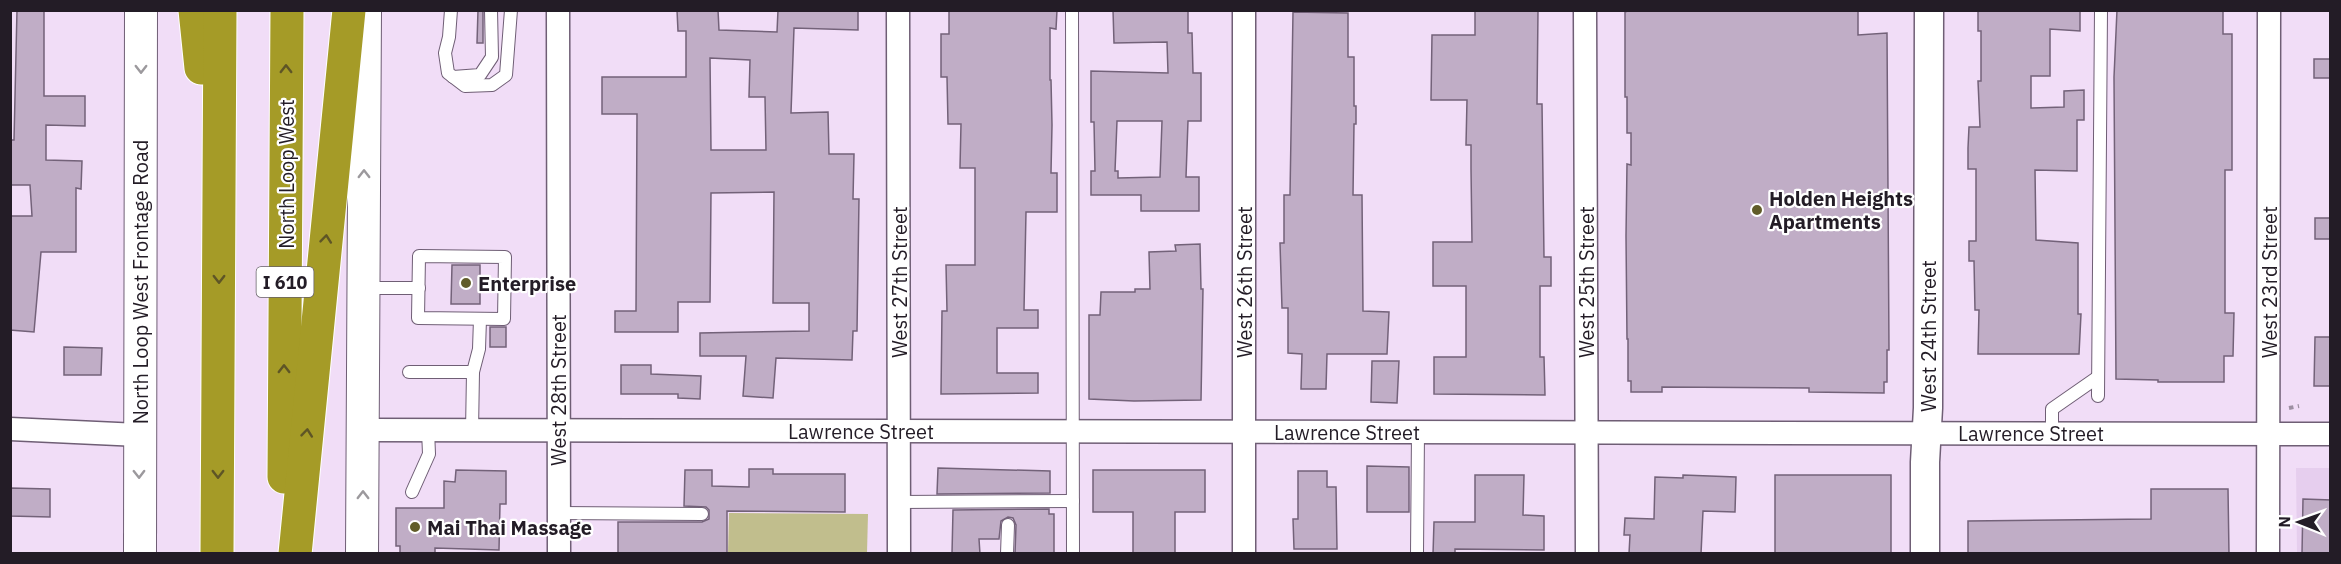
<svg xmlns="http://www.w3.org/2000/svg" width="2341" height="564" font-family="'IBM Plex Sans',sans-serif">
  <style>
    .built { fill: #e6ceee }
    .green { fill: #c1be8d }
    .building { fill: #c0adc6; stroke: #736279; stroke-width: 1.5; fill-rule: evenodd }
    .lines { fill: none; stroke-linecap: round; stroke-linejoin: round }
    .service-casing { stroke: #6f5e75; stroke-width: 14 }
    .minor-casing { stroke: #6f5e75; stroke-width: 25 }
    .tertiary-casing { stroke: #6f5e75; stroke-width: 31 }
    .secondary-casing { stroke: #6f5e75; stroke-width: 34 }
    .motorway-casing { stroke: #fff; stroke-width: 35 }
    .path { stroke: #9d8fa2; stroke-width: 4; stroke-dasharray: 4.5 4.5; stroke-linecap: butt }
    .service { stroke: #fff; stroke-width: 12 }
    .minor { stroke: #fff; stroke-width: 22 }
    .tertiary { stroke: #fff; stroke-width: 28 }
    .secondary { stroke: #fff; stroke-width: 32 }
    .motorway { stroke: #a59b27; stroke-width: 33 }
    .oneway { stroke: #9c999d }
    .oneway2 { stroke: #5e5526 }
    .poi-dot { fill: #615c29; stroke: #fff; stroke-width: 2 }
    .labels { text-anchor: middle; dominant-baseline: central; stroke-width: 4.5; stroke-linejoin: round; paint-order: stroke }
    .shield { fill: #fff; stroke: #656067; stroke-width: 1.5 }
    .shield-label { font-size: 18px; font-weight: bold; fill: #231c26 }
    .street-label { font-size: 20px; fill: #231c26; stroke: #fff }
    .poi-label { font-size: 20px; font-weight: bold; fill: #231c26; stroke: #fff; text-anchor: start }
  </style>
  <rect width="100%" height="100%" fill="#f1ddf7"/>
  <path class="built" d="M2296,468H2330V553H2297Z"/>
  <path class="green" d="M729,513L868,514L867,553H728Z"/>
  <g class="building">
    <path d="M17,10H44V96H85V126L46,125V160L82,161L81,189L76,188V252H41L34,332L10,330V216H32L30,185H10V140H14Z"/>
    <path d="M478,10H483V43H477Z"/>
    <path d="M677,10H718L719,30L777,32L778,10H858V30L794,28L791,113L828,112L829,154H854L853,199H859L857,331H853L852,360L776,358L773,398L743,396L746,356H700V333L809,331V303H773L774,192L711,193L710,302H678V332H615V311H636L637,114H602V77H686V31H678ZM710,58L750,60L749,97H765L766,150H711Z"/>
    <path d="M949,10H1057L1056,29L1050,28V80H1051L1052,125L1051,173H1057V212H1026L1024,310H1038V328H997V373H1038V393L941,394L942,311H947L946,265H975V168H960L961,124H948L947,77H941V34H949Z"/>
    <path d="M1113,10H1188V33H1192L1193,73H1201V121H1188L1186,177H1199V211H1141V195H1091V171H1095L1094,122H1091V71L1168,73L1167,42L1114,43ZM1117,121H1162L1160,177L1118,178V171H1115Z"/>
    <path d="M1475,10H1538L1537,104H1542L1544,257H1551V286H1540V357H1544L1545,395L1434,394V357H1466V286H1433V242H1472L1471,169V145H1466L1467,100H1431L1432,35H1475Z"/>
    <path d="M1630,10H1858V35L1887,33L1889,350H1887V382H1884V393L1809,392V388L1662,387V392H1631V381H1628V339H1627L1626,236L1627,164L1631,165V133H1627V97H1625V12Z"/>
    <path d="M1978,10H2080V31L2050,29V76H2031V108L2064,107V91L2084,90V120H2077V171L2035,170L2036,240L2078,243V314H2081L2079,354H1978L1979,310H1975L1974,261H1969V241H1976V169H1968V148L1969,127H1980L1978,81H1981V31H1978Z"/>
    <path d="M2117,10H2223V34H2232V170H2225V313H2234L2233,356H2224V382H2158V380L2116,379L2114,77Z"/>
    <path d="M1293,12L1348,13V57H1354V106H1356V124H1354L1353,195H1362L1363,311L1389,312L1387,354H1327L1326,389H1301L1302,354L1288,353V308H1282L1280,243H1284V195H1290Z"/>
    <rect x="2314" y="59" width="17" height="19"/>
    <rect x="2315" y="218" width="16" height="21"/>
    <path d="M1200,244L1201,289H1203L1201,400L1134,401L1089,399V315H1100L1101,292H1135V289H1150L1149,252L1176,251L1175,245Z"/>
    <path d="M452,265H480V304H451Z"/>
    <rect x="490" y="327" width="16" height="20"/>
    <path d="M2315,337H2331V386H2314Z"/>
    <path d="M64,347L102,348L101,375H64Z"/>
    <path d="M1372,361H1399L1397,403L1371,402Z"/>
    <path d="M621,365H651V374L701,376L700,399L678,398V394H621Z"/>
    <path d="M1367,466L1409,467V512H1367Z"/>
    <path d="M938,468L1050,471V493L937,494Z"/>
    <path d="M749,469H773V474H845V512L727,511V554H618V522H702L709,519V510L706,507L684,506L685,470H712V486L749,487Z"/>
    <path d="M456,470L506,471V504H500L499,550L435,548V554H400V546H396V508H444V481L455,482Z"/>
    <path d="M1093,470H1205V512H1175V554H1133V512H1093Z"/>
    <path d="M1298,471H1327V487H1336L1337,549H1294L1293,519H1298Z"/>
    <path d="M1475,475H1524L1523,515L1544,516V550L1455,549V554H1433L1434,522H1475Z"/>
    <path d="M1683,475L1736,477L1735,512L1703,511L1701,554H1629L1630,535H1624L1625,518L1654,519L1655,477L1683,478Z"/>
    <rect x="1775" y="475" width="116" height="79"/>
    <path d="M10,488L50,489V517L10,516Z"/>
    <path d="M2151,489H2228L2229,554H1968V521L2151,519Z"/>
    <path d="M2303,499L2331,500V554H2302Z"/>
    <path d="M1049,509V514H1054V554H1015L1016,525L1013,518L1008,517L1001,521L999,539H979L980,554H952L953,510Z"/>
  </g>
  <g class="lines">
    <defs>
      <g id="service">
        <path d="M451,10L449,37L445,53L448,73L465,86L492,85L506,75L511,10"/>
        <path d="M1072,10L1073,554"/>
        <path d="M453,77L480,75L492,57L491,10"/>
        <path d="M419,256L505,257L504,319L418,318Z"/>
        <path d="M364,288H419"/>
        <path d="M409,372H473"/>
        <path d="M2098,396L2101,10"/>
        <path d="M472,431L473,372L479,349L480,319"/>
        <path d="M2052,433V409L2098,377"/>
        <path d="M412,492L429,454L428,430"/>
        <path d="M899,502L1073,501"/>
        <path d="M559,513L702,514"/>
        <path d="M1007,554L1008,525"/>
        <path d="M1417,554L1418,432"/>
      </g>
      <g id="minor">
        <path d="M558,10L559,554"/>
        <path d="M898,10L899,554"/>
        <path d="M1585,10L1587,554"/>
        <path d="M10,429L139,435"/>
        <path d="M363,430L2330,434"/>
        <path d="M1244,554V10"/>
        <path d="M2268,554L2269,10"/>
      </g>
      <path id="tertiary" d="M1925,554V462L1928,408L1929,10"/>
      <g id="secondary">
        <path d="M140,554L141,10"/>
        <path d="M362,554L365,10"/>
      </g>
      <g id="motorway">
        <path d="M195,10L201,68"/>
        <path d="M284,477L287,10"/>
        <path d="M217,554L220,10"/>
        <path d="M295,554L349,10"/>
      </g>
    </defs>
    <use href="#service" class="service-casing"/>
    <use href="#minor" class="minor-casing"/>
    <use href="#tertiary" class="tertiary-casing"/>
    <use href="#secondary" class="secondary-casing"/>
    <use href="#motorway" class="motorway-casing"/>
    <path class="path" d="M2289,408L2299,406"/>
    <use href="#service" class="service"/>
    <use href="#minor" class="minor"/>
    <use href="#tertiary" class="tertiary"/>
    <use href="#secondary" class="secondary"/>
    <use href="#motorway" class="motorway"/>
  </g>
  <defs><path id="oneway-chevron" d="M-2-3.5L2.5 0L-2 3.5" fill="none" stroke-width="1.6" stroke-linecap="round" stroke-linejoin="round" transform="scale(1.5)"/></defs>
  <g class="oneway">
    <use href="#oneway-chevron" transform="translate(141 69) rotate(90)"/>
    <use href="#oneway-chevron" transform="translate(364 174) rotate(-90)"/>
    <use href="#oneway-chevron" transform="translate(139 474) rotate(89)"/>
    <use href="#oneway-chevron" transform="translate(363 495) rotate(-90)"/>
  </g>
  <g class="oneway2">
    <use href="#oneway-chevron" transform="translate(286 69) rotate(-90)"/>
    <use href="#oneway-chevron" transform="translate(326 239) rotate(-84)"/>
    <use href="#oneway-chevron" transform="translate(219 279) rotate(90)"/>
    <use href="#oneway-chevron" transform="translate(284 369) rotate(-90)"/>
    <use href="#oneway-chevron" transform="translate(307 433) rotate(-84)"/>
    <use href="#oneway-chevron" transform="translate(218 474) rotate(90)"/>
  </g>
  <g class="poi-dot">
    <circle cx="1757" cy="210" r="6"/>
    <circle cx="466" cy="283" r="6"/>
    <circle cx="415" cy="527" r="6"/>
  </g>
  <g class="labels">
    <rect class="shield" x="256.5" y="267" width="57" height="30" rx="4.5"/>
    <g class="shield-label">
      <text x="285" y="282">I 610</text>
    </g>
    <g class="street-label">
      <text transform="translate(286 174) rotate(-90)">North Loop West</text>
      <text transform="translate(140 282) rotate(-90)">North Loop West Frontage Road</text>
      <text transform="translate(899 282) rotate(-90)">West 27th Street</text>
      <text transform="translate(1244 282) rotate(-90)">West 26th Street</text>
      <text transform="translate(1586 282) rotate(-90)">West 25th Street</text>
      <text transform="translate(2269 282) rotate(-90)">West 23rd Street</text>
      <text transform="translate(1928 336) rotate(-90)">West 24th Street</text>
      <text transform="translate(558 390) rotate(-90)">West 28th Street</text>
      <text x="861" y="431">Lawrence Street</text>
      <text x="1347" y="432">Lawrence Street</text>
      <text x="2031" y="433">Lawrence Street</text>
    </g>
    <g class="poi-label">
      <text x="1769" y="198">Holden Heights<tspan x="1769" dy="23">Apartments</tspan></text>
      <text x="478" y="283">Enterprise</text>
      <text x="427" y="527">Mai Thai Massage</text>
    </g>
  </g>
  <rect width="2341" height="564" fill="none" stroke="#231c26" stroke-width="24"/>
  <g transform="translate(2299 522) rotate(271)" stroke="#ffffff" stroke-width="4.5" paint-order="stroke">
  <path d="M0-4.5L10 22L0 15L-10 22Z" fill="#231c26"/>
  <text y="-9" font-size="16" font-weight="bold" text-anchor="middle" fill="#231c26">N</text>
  </g>
</svg>
